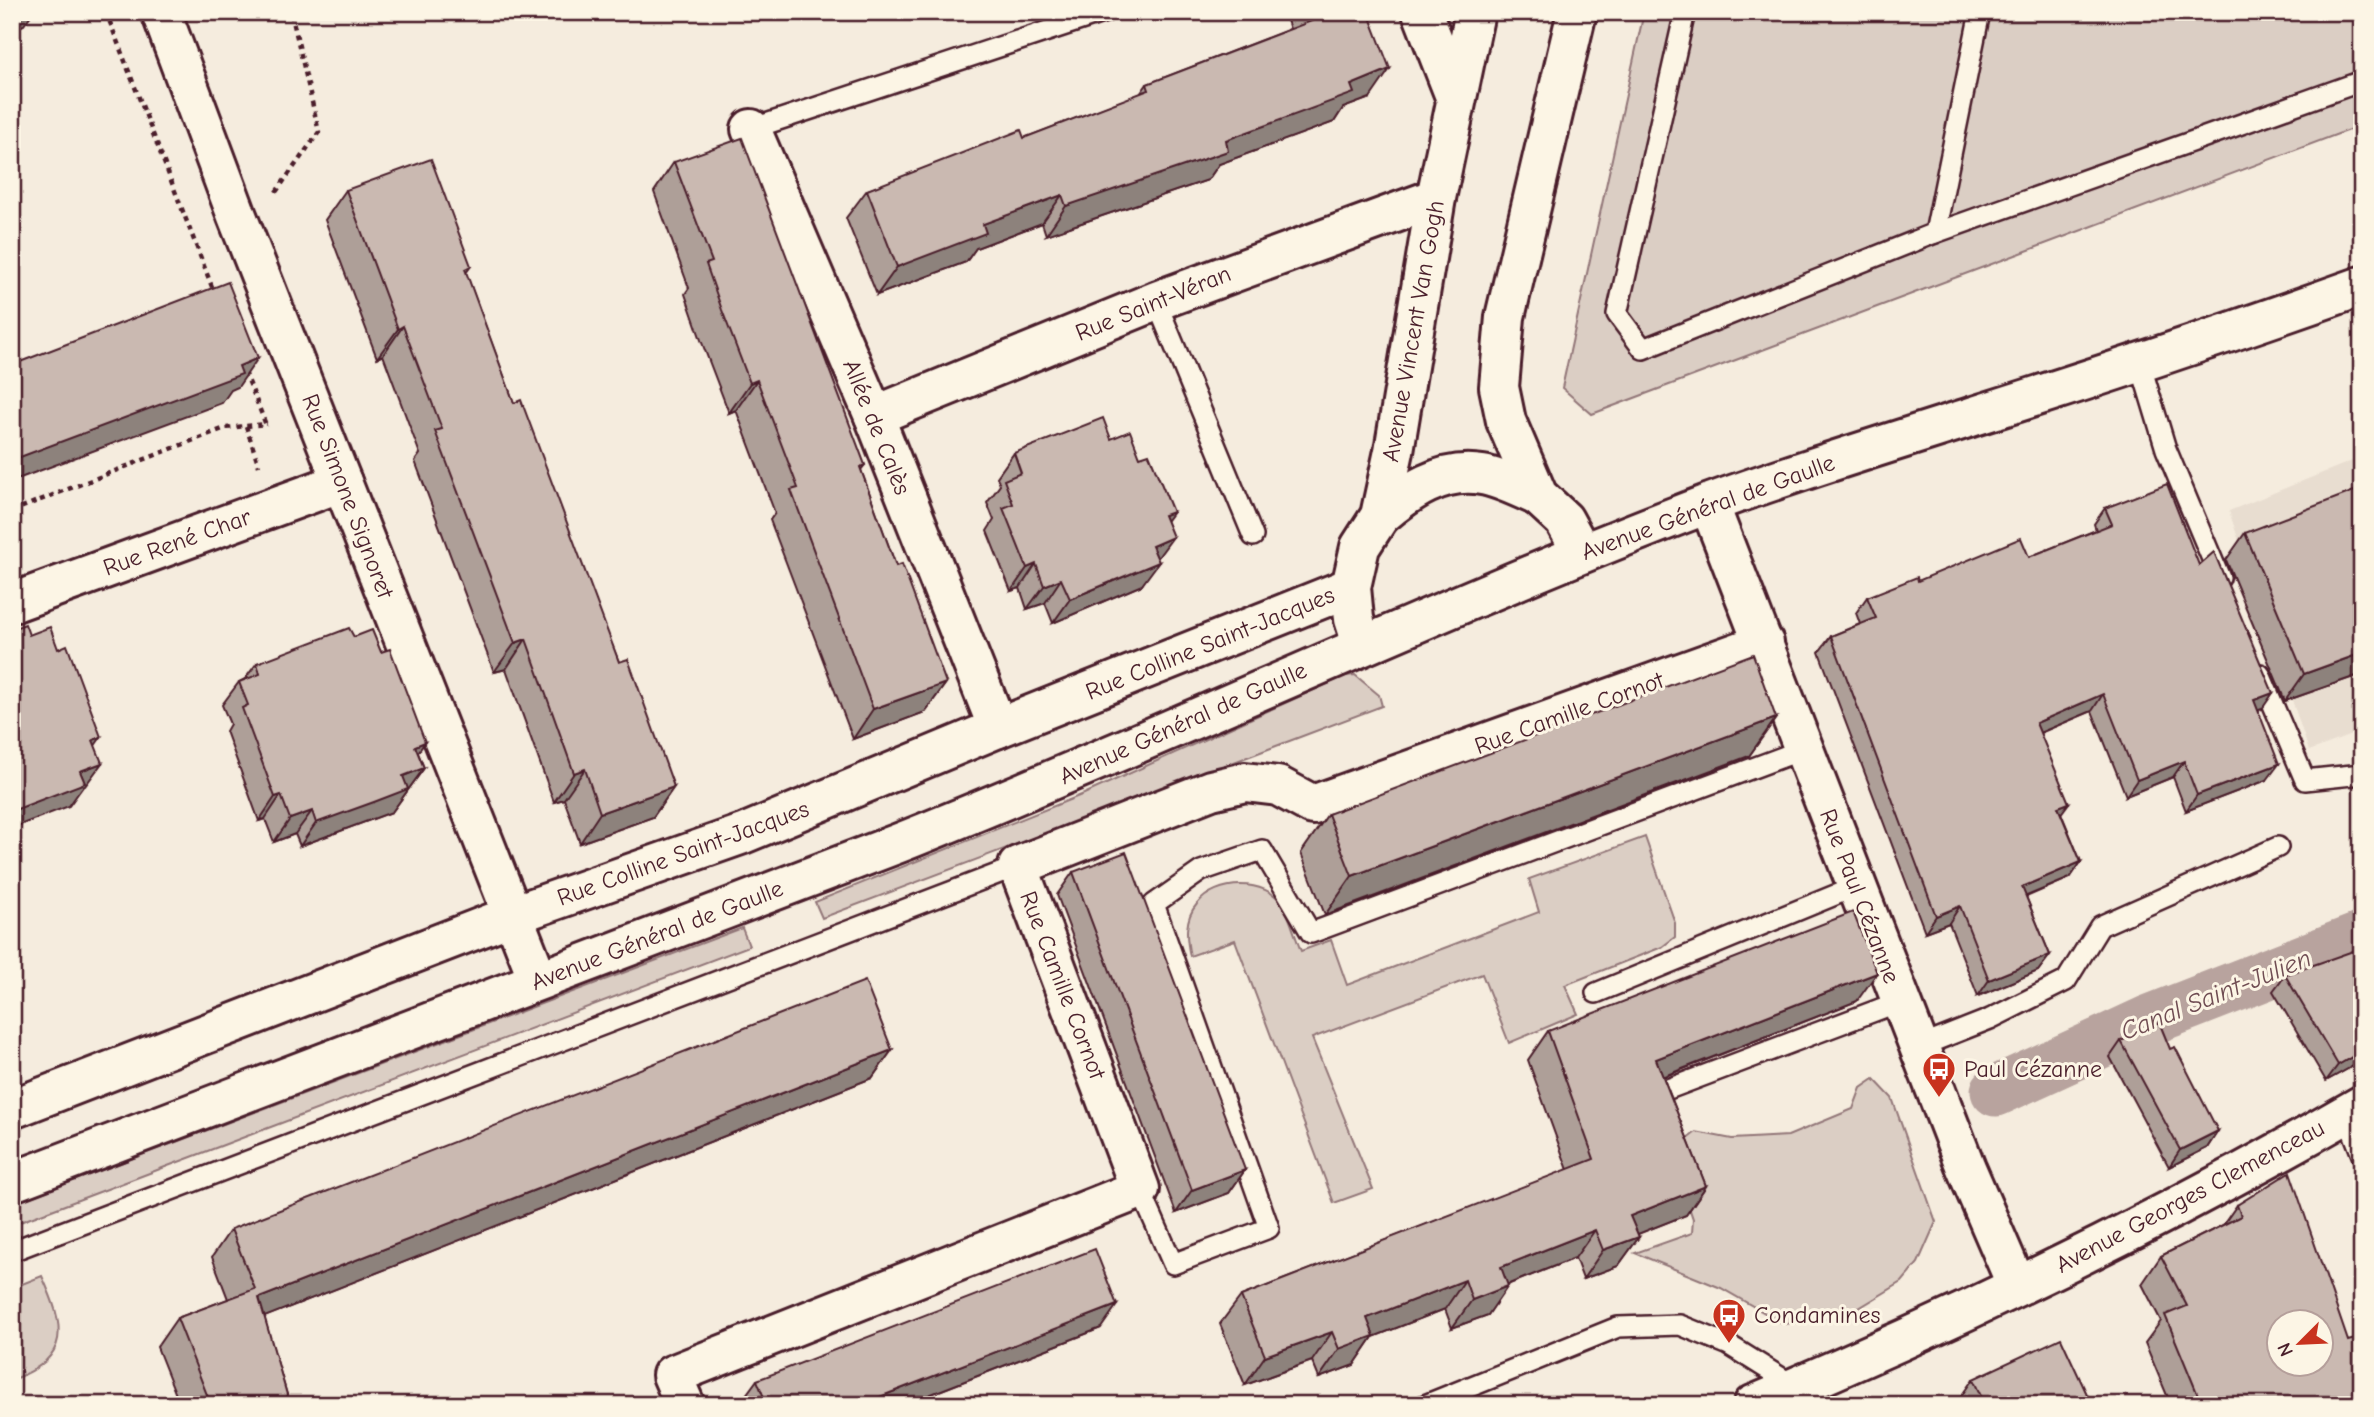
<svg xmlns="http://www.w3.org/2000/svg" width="2374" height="1417" font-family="'Comic Neue',sans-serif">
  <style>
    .built { fill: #e8ddd0 }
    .green { fill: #dbcec4; stroke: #927678; stroke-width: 2 }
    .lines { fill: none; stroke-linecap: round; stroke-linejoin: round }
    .canal { stroke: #b8a39e; stroke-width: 51 }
    .service-casing { stroke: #4a1f2b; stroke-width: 24 }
    .minor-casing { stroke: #4a1f2b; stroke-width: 44 }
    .tertiary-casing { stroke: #4a1f2b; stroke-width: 44 }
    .secondary-casing { stroke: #4a1f2b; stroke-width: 44 }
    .path { stroke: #4a1f2b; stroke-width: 4.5; stroke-dasharray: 5 5; stroke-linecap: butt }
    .service { stroke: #fcf5e5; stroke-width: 19 }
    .minor { stroke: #fcf5e5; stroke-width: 38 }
    .tertiary { stroke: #fcf5e5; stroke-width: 38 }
    .secondary { stroke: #fcf5e5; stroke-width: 38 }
    .wall { fill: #ae9f98; stroke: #4a1f2b; stroke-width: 2 }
    .shaded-wall { fill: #8d827c; stroke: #4a1f2b; stroke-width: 2 }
    .building { fill: #cab9b1; stroke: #4a1f2b; stroke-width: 2; fill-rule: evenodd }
    .labels { text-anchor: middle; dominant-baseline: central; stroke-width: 6; stroke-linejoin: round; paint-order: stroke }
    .street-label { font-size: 24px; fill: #4a1f2b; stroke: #fcf5e5 }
    .poi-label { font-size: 24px; fill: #4a1f2b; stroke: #fcf5e5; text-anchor: start }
    .water-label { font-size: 26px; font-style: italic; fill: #704d53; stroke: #fcf5e5 }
  </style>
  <rect width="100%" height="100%" fill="#f5ecde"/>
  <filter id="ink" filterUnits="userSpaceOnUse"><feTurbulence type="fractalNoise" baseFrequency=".0143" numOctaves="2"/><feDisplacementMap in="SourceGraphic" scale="14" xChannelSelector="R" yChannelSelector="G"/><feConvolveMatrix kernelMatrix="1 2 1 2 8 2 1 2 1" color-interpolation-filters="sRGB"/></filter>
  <g filter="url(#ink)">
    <path class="built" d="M2362,457V731L2309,751L2229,511Z"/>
    <g class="green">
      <path d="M1644,12H2362V125L1592,414L1562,388Z"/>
      <path d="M1355,675L1379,695L1382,706L822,918L815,902L1084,794L1345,676Z"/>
      <path d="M1645,837L1675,923V937L1662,947L1565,985L1578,1014L1509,1043L1482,974L1312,1038L1373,1189L1334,1203L1235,940L1190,956C1186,938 1184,919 1197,904C1216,879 1266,878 1283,905C1291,919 1295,937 1301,951L1331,940L1347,985L1539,912L1529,879Z"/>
      <path d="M742,928L749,946L12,1225V1204Z"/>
      <path d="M1874,1079L1892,1098L1936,1222L1918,1263L1902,1282L1844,1317L1784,1324L1721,1288L1635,1253L1692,1233L1693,1219L1676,1169L1677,1147L1696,1132L1732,1139L1788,1136L1853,1109L1861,1088Z"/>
      <path d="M42,1276C65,1327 72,1357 12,1380V1288Z"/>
    </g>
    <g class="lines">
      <path class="canal" d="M1996,1091L2150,1020L2362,937"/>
      <defs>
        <g id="service">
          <path d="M1685,12L1617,314L1643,349L1935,233L1980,12"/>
          <path d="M751,129L1105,12"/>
          <path d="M1935,233L2362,81"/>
          <path d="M1156,301L1253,536"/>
          <path d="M2140,363L2166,449L2220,578"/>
          <path d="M2260,674L2305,780L2362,774"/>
          <path d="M1596,993L1857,886"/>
          <path d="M1919,1047L1990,1019L2066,981L2100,926L2278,847"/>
          <path d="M1655,1094L1901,1001"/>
          <path d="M2346,1114L2362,1155"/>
          <path d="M1140,1189L1173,1264L1269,1228L1154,904L1201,871L1262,850L1311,933L1804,749"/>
          <path d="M12,1251L1018,866"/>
          <path d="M1425,1405L1618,1327L1680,1325L1729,1345L1796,1387"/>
        </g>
        <g id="minor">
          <path d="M161,12L237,216L538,979"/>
          <path d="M1422,12L1456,99"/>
          <path d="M1577,12L1505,317L1499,387L1506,421L1538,496L1564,520L1582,553"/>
          <path d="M751,129L874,416L998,728"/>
          <path d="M874,416L1156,301L1436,198"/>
          <path d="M1709,504L1966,1168L2017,1286"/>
          <path d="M1380,516C1408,492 1442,468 1482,475C1501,478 1521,489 1538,496"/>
          <path d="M12,603L342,482"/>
          <path d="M1362,644L1354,619L1351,587L1360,547L1380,516L1394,451L1436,198L1475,12"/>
          <path d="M12,1109L513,915L743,834L998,728L1351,587"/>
          <path d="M685,1405L672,1375L1140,1189L1018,866L1211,790L1245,782L1278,786L1313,805L1764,643"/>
        </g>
        <path id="tertiary" d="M12,1182L899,843C1170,735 1433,609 1705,505C1793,472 1884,445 1974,416C2104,375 2233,332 2362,286"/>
        <path id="secondary" d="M1753,1405C1961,1318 2166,1218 2362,1105"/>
      </defs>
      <use href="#service" class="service-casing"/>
      <use href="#minor" class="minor-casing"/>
      <use href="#tertiary" class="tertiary-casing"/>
      <use href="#secondary" class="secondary-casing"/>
      <g class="path">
        <path d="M106,12L214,292"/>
        <path d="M276,192L319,132L291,12"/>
        <path d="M245,372L266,425"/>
        <path d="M246,426L259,466"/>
        <path d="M12,511L225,428L267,424"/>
        <path d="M12,546L16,556"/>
      </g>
      <use href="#service" class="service"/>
      <use href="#minor" class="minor"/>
      <use href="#tertiary" class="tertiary"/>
      <use href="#secondary" class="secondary"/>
    </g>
    <g class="wall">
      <path d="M1284,12H1372L1369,16L1370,98L1343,108L1334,122L1219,164L1208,180L1046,235L1042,223L976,248L966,262L877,295L846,218L867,190L1024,138L1140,94L1147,84L1290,29Z"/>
      <path d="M674,162L865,465L861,470L896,566L946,683L925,712L853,739L770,520L775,513L736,410L729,413L701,340L685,294L689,288L654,192Z"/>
      <path d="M346,190L471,266L466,273L514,403L619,662L674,787L653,817L580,843L564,799L554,802L506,669L494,672L415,461L420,454L383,355L377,358L325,220Z"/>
      <path d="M1111,439L1140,457L1166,521L1157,559L1142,585L1053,623L1045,603L1027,609L1020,588L1011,591L987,531L994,520L987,503L1000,485L997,477L1014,453Z"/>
      <path d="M2105,508L2199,565L2262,709L2258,710L2267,780L2186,811L2173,777L2126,796L2092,711L2040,733L2061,813L2081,862L2070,878L2026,897L2050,955L2038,971L1978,996L1949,923L1925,932L1819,652L1831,636L1860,624L1856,613L1867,597L1918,581L2029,557L2096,530L2094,524Z"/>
      <path d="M2245,533L2362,674L2285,701L2226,560Z"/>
      <path d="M354,637L418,753L424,768L392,812L300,846L295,834L274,842L265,819L259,821L226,731L230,724L222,705L239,682L245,679L257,663Z"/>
      <path d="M1776,718L1749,756L1325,915L1301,853L1328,814Z"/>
      <path d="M1073,872L1245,1170L1229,1193L1176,1213L1057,895Z"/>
      <path d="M2285,975L2362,1061L2326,1081L2273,991Z"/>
      <path d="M1857,1001L1663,1077L1706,1186L1686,1215L1637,1234L1639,1237L1618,1266L1583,1279L1575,1258L1507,1285L1488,1315L1452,1328L1445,1309L1373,1337L1354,1365L1319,1378L1312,1361L1245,1385L1220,1324L1241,1296L1568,1170L1528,1060L1548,1031Z"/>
      <path d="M2121,1041L2170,1049L2218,1131L2207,1148L2169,1167L2110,1057Z"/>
      <path d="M892,1050L872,1078L264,1317L290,1405H180L157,1347L177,1318L228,1299L212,1257L231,1229Z"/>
      <path d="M2237,1205L2348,1341L2362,1405H2171L2145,1343L2161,1321L2142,1284L2161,1256L2223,1225Z"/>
      <path d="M1101,1328L903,1405H741L740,1403L757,1380Z"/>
      <path d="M1973,1379L2092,1405H1955Z"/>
    </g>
    <g class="shaded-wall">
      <path d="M12,12H33L24,25L12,30Z"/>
      <path d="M1390,69L1370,98L1343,108L1334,122L1219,164L1208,180L1046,235L1066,206L1226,140L1351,85Z"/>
      <path d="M1062,195L1042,223L976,248L966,262L877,295L897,267L983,224Z"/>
      <path d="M403,326L383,355L377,358L398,329Z"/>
      <path d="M258,358L238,387L231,390L222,403L12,481V460Z"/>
      <path d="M757,380L736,410L729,413L750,383Z"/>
      <path d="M1173,512L1156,535L1164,515Z"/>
      <path d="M1173,537L1156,560L1152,546Z"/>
      <path d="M1159,562L1142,585L1053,623L1070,599Z"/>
      <path d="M1036,564L1020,588L1011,591L1027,568Z"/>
      <path d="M1061,579L1045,603L1027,609L1044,586Z"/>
      <path d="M526,639L506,669L494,672L515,643Z"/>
      <path d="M2362,653V674L2285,701L2304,674Z"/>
      <path d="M946,683L925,712L853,739L873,709Z"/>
      <path d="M2273,693L2262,709L2242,716L2254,700Z"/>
      <path d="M2103,694L2092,711L2025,739L2036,723Z"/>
      <path d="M1776,718L1749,756L1325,915L1352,876Z"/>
      <path d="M101,737L85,760L93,740Z"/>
      <path d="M425,742L409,766L415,746Z"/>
      <path d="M2184,761L2173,777L2126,796L2137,780Z"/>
      <path d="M102,763L85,786L82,788L69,806L12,828V811L80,771Z"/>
      <path d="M2279,764L2267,780L2186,811L2197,795Z"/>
      <path d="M424,768L392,812L300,846L316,823L403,776Z"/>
      <path d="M585,769L564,799L554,802L574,773Z"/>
      <path d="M674,787L653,817L580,843L600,813Z"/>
      <path d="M281,795L265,819L259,821L275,797Z"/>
      <path d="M2069,803L2057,819L2058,807Z"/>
      <path d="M312,811L295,834L274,842L290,819Z"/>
      <path d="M2081,862L2070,878L2010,903L2022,887Z"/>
      <path d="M1960,906L1949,923L1925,932L1936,916Z"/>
      <path d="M2050,955L2038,971L1978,996L1989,980Z"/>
      <path d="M1877,973L1857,1001L1636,1087L1656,1059Z"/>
      <path d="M892,1050L872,1078L239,1327L259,1298Z"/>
      <path d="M2362,1051V1061L2326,1081L2338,1065Z"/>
      <path d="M2218,1131L2207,1148L2169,1167L2180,1150Z"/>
      <path d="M1245,1170L1229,1193L1176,1213L1192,1190Z"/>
      <path d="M1706,1186L1686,1215L1610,1245L1630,1216Z"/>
      <path d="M1595,1230L1575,1258L1481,1295L1501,1267Z"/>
      <path d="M1639,1237L1618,1266L1583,1279L1603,1250Z"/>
      <path d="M1465,1280L1445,1309L1373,1337L1354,1365L1319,1378L1339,1349L1367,1318Z"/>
      <path d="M1508,1286L1488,1315L1452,1328L1472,1300Z"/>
      <path d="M1117,1305L1101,1328L903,1405H859Z"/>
      <path d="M1332,1332L1312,1361L1245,1385L1265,1356Z"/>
    </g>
    <g class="building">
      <path d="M1315,12H1368L1390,69L1351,85L1354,93L1226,140L1228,151L1066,206L1062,195L983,224L986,233L897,267L867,190L1021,130L1024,138L1149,90L1147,84L1317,19Z"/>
      <path d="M742,138L865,465L860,467L896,566L902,564L946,683L873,709L791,490L798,488L757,380L750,383L722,310L706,264L712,262L674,162Z"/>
      <path d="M431,159L471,266L465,269L514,403L521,400L619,662L628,659L674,787L600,813L585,769L574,773L526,639L515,643L435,431L442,429L403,326L398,329L346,190Z"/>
      <path d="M228,282L258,358L239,366L242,374L12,460V365Z"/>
      <path d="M1103,418L1111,439L1130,431L1140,457L1149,454L1173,512L1164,515L1173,537L1152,546L1159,562L1070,599L1061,579L1044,586L1036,564L1027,568L1003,508L1013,504L1004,480L1021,473L1014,453Z"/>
      <path d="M2167,484L2199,565L2214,552L2273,693L2254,700L2279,764L2197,795L2184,761L2137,780L2103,694L2036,723L2069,803L2058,807L2081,862L2022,887L2050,955L1989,980L1960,906L1936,916L1831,636L1876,618L1867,597L1917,577L1918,581L2021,538L2029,557L2112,524L2105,508Z"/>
      <path d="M2362,488V653L2304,674L2245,533Z"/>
      <path d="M25,624L29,635L50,627L58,649L67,645L101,737L93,740L102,763L80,771L85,783L12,811V629Z"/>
      <path d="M349,628L354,637L372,630L381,652L390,649L425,742L415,746L424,768L403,776L408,789L374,802L316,823L312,811L290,819L281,795L275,797L242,708L248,705L239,682L260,674L257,663Z"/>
      <path d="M1753,654L1776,718L1352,876L1328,814Z"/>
      <path d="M1126,852L1245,1170L1192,1190L1073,872Z"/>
      <path d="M1853,912L1877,973L1656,1059L1706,1186L1630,1216L1639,1237L1603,1250L1595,1230L1501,1267L1508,1286L1472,1300L1465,1280L1367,1318L1374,1336L1339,1349L1332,1332L1265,1356L1241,1296L1594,1159L1548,1031Z"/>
      <path d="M2356,950L2362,960V1051L2338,1065L2285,975Z"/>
      <path d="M865,981L892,1050L259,1298L290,1405H211L177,1318L255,1289L231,1229Z"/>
      <path d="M2159,1022L2170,1049L2175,1047L2218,1131L2180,1150L2121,1041Z"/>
      <path d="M2290,1172L2348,1341L2362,1337V1405H2202L2165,1315L2187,1306L2161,1256L2241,1216L2237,1205ZM2279,1322H2321V1364H2279Z"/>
      <path d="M1095,1249L1117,1305L859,1405H767L757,1380Z"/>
      <path d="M2061,1338L2092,1405H1985L1973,1379Z"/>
    </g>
  </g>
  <defs>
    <symbol id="bus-pin" viewBox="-11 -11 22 30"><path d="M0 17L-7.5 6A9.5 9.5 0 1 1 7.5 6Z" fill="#c8321e" stroke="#fcf5e5"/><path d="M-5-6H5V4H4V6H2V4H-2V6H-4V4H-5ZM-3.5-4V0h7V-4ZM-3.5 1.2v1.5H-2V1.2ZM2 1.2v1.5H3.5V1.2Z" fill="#fff"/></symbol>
  </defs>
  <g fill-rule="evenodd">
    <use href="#bus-pin" x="1920" y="1050" width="38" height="52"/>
    <use href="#bus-pin" x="1710" y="1296" width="38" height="52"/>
  </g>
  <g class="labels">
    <g class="street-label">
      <text transform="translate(1153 303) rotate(-22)">Rue Saint-Véran</text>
      <text transform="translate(1413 331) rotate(-80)">Avenue Vincent Van Gogh</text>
      <text transform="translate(877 427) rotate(68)">Allée de Calès</text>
      <text transform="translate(348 496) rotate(69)">Rue Simone Signoret</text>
      <text transform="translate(1708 507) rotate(-20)">Avenue Général de Gaulle</text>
      <text transform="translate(177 542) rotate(-20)">Rue René Char</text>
      <text transform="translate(1210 643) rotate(-22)">Rue Colline Saint-Jacques</text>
      <text transform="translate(1569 713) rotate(-20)">Rue Camille Cornot</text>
      <text transform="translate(1183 723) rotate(-24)">Avenue Général de Gaulle</text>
      <text transform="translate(683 853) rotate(-20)">Rue Colline Saint-Jacques</text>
      <text transform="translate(1860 896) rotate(69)">Rue Paul Cézanne</text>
      <text transform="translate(657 935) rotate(-21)">Avenue Général de Gaulle</text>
      <text transform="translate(1063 985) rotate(69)">Rue Camille Cornot</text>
      <text transform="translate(2190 1196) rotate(-28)">Avenue Georges Clemenceau</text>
    </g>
    <g class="poi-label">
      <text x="1964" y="1069">Paul Cézanne</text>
      <text x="1754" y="1315">Condamines</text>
    </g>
    <g class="water-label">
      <text transform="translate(2216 995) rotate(-22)">Canal Saint-Julien</text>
    </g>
  </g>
  <rect width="2374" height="1417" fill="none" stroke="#fcf5e5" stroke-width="42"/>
  <rect x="21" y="21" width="2332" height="1375" fill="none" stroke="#4a1f2b" stroke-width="2.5" filter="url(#ink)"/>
  <g transform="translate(2300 1343) rotate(246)"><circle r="33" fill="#fcf5e5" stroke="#b59f9b" stroke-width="2"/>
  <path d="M0-5L12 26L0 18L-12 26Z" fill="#c8321e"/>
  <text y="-10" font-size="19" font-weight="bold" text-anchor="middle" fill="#4a1f2b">N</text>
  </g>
</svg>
